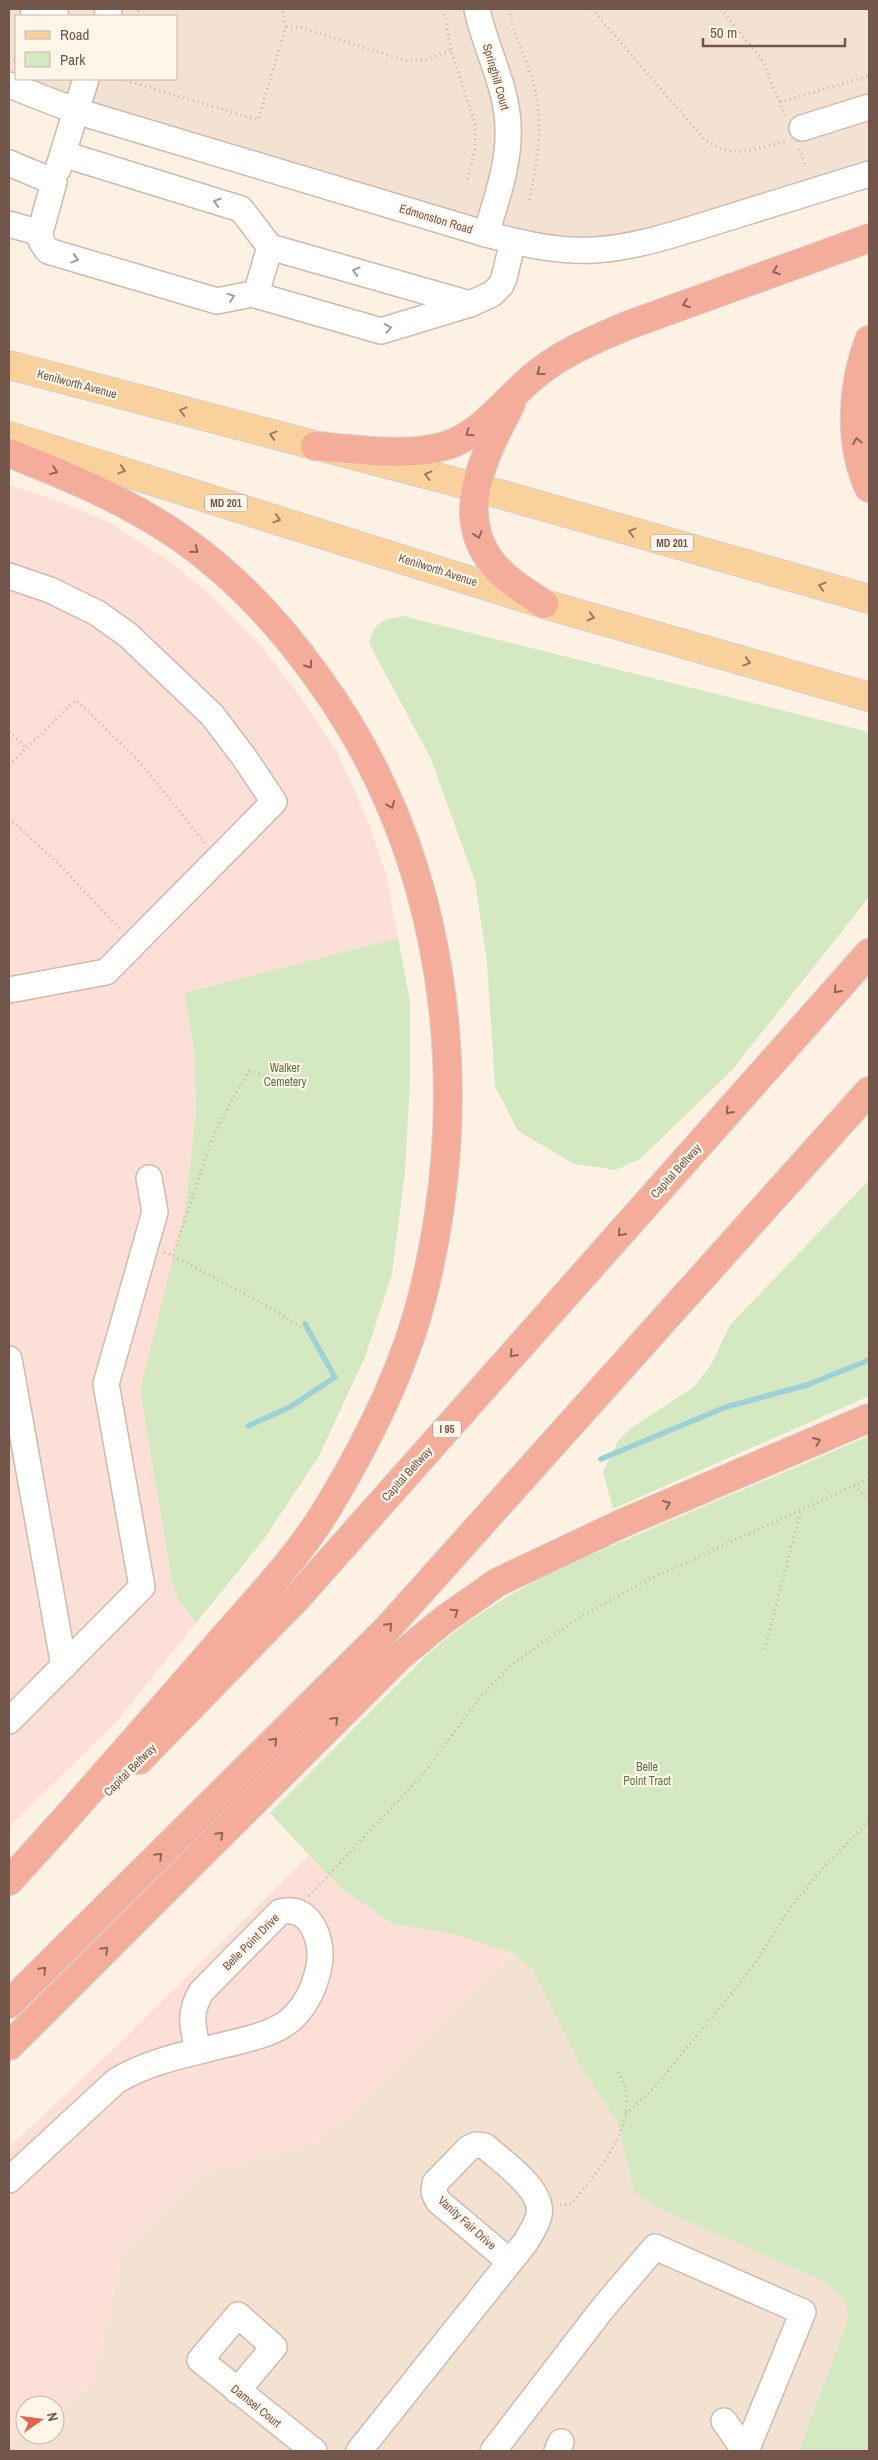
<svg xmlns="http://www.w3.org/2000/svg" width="878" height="2460" font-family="'Archivo Narrow',sans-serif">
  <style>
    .residential { fill: #f3e2d2; fill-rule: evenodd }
    .commercial { fill: #fce0d7 }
    .green { fill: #d4e9c2 }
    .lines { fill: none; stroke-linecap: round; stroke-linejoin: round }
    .stream { stroke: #9ed1d6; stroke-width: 5.5 }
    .minor-casing { stroke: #cfbaad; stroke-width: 28 }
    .major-casing { stroke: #d8d0cc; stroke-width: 30 }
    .highway-casing { stroke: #d8d0cc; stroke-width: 30 }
    .path { stroke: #d5b19f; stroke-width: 3; stroke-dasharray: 1 4; stroke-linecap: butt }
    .minor { stroke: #fff; stroke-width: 25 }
    .major { stroke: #f9d19c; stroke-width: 28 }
    .highway { stroke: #f5ad9b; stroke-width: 28 }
    .oneway { stroke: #ab9a92 }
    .oneway2 { stroke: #8d675a }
    .oneway3 { stroke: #9b7b63 }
    .labels { text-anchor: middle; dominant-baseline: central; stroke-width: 4.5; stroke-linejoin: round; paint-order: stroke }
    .shield { fill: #fff5e9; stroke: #9d867a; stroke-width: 1 }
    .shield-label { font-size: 11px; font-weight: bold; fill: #73564a }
    .street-label { font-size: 12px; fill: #73564a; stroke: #fff5e9 }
    .park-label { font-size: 12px; fill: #557942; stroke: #fff5e9 }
  </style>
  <rect width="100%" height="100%" fill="#fcf1e3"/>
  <g class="residential">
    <path d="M9,9H869V174L569,250L9,85ZM16,16H176V79H16Z"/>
    <path d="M515,1953L532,1969L581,2067L617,2121L634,2192L660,2209L823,2281L841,2294L848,2306V2319L799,2451H9V2445L25,2433V2435H55V2412L92,2385L122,2253L201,2173L318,2142Z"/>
  </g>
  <g class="commercial">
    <path d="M9,485L61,502L110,523L165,558L209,593L262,647L301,698L338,754L370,826L387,878L398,938L184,993L194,1050L196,1112L185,1210L179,1602L196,1623L116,1722L9,1827Z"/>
    <path d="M309,1855L340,1888L393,1924L448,1933L515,1953L318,2142L201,2173L122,2253L92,2385L55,2412V2405H25V2433L9,2445V2147L119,2044Z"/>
  </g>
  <g class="green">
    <path d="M403,616L869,732V897L732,1070L640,1159L616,1170L574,1164L518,1131L495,1086L487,962L475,881L431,759L369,643C375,621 382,620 403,616Z"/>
    <path d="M398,938L410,1002V1080L405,1171L392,1274L365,1357L318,1458L264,1539L196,1623L179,1601L172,1582L140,1391L185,1210L196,1112L194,1050L184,993Z"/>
    <path d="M869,1180V1396L613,1509L603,1472L618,1441L631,1428L694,1387L711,1365L730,1325Z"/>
    <path d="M869,1436V2451H799L848,2319C848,2298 838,2293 823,2281L660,2209L634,2192L617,2121L581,2067L532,1969L514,1953L448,1933L393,1924L340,1888L270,1813L428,1654L458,1629L508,1596L562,1567Z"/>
  </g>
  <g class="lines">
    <g class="stream">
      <path d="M248,1426L290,1407L335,1377L305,1324"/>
      <path d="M601,1459L726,1407L807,1385L869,1360"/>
    </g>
    <defs>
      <g id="minor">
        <path d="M33,9L56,16"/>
        <path d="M477,9C485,48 507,86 508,126C510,163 496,200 486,234"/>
        <path d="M107,16L109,9"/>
        <path d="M9,85L76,111L486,234C523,244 557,252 595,250C639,247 682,232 724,219C772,204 821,189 869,174"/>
        <path d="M802,128L869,107"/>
        <path d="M63,154L241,209L270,247L470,304"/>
        <path d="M9,163L54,182L40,233L9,224"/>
        <path d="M58,169L86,79"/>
        <path d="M40,233L41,241L48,251L217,301L252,294L381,331L470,304L492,294L501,285L504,278L513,241"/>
        <path d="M256,294L270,247"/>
        <path d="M9,576L50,590L97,613L128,635L212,715L244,757L274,802L106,972L9,990"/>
        <path d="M9,1359L64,1666"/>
        <path d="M9,1721L142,1587L106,1384L155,1212L149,1178"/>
        <path d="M9,2180L116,2081C151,2060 189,2054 228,2044C248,2039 268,2035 285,2024C304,2011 315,1988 319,1966C324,1942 311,1903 280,1912L201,1992C188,2015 193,2026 198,2051"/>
        <path d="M237,2391L274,2347L238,2315L200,2360L314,2451"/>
        <path d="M724,2421L745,2451"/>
        <path d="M359,2451L525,2243C530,2234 537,2225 539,2215C544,2189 502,2162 485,2146L476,2145L469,2148L435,2183L434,2192L438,2201L510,2262"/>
        <path d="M493,2451L603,2308L655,2247L803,2312L746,2451"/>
        <path d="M557,2451L561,2442"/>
      </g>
      <g id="major">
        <path d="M9,365L475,487L869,599"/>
        <path d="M9,436L544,604L869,697"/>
      </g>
      <g id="highway">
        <path d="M869,340C852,385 848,443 869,488"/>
        <path d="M511,404C486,452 452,514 493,564C507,581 526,592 544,604"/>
        <path d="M315,446C356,449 409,458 448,445C484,433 509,395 539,372C566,351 596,339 626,326L869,238"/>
        <path d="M9,453C67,476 123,499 175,534C231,572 279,623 318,678C447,855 475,1084 423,1294C405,1367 369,1439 330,1504C300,1555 258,1598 220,1642C150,1722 81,1803 9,1881"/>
        <path d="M139,1760L296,1599L869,953"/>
        <path d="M9,2004L387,1629L869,1091"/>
        <path d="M9,2046L400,1656L445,1619L498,1582L623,1523L869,1418"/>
      </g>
    </defs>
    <use href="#minor" class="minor-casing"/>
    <use href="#major" class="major-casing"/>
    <use href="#highway" class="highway-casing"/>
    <g class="path">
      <path d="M444,9L451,50"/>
      <path d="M509,9C513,34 526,58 533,82C544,121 538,162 529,200"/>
      <path d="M592,9L703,138C733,161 753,149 786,141"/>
      <path d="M721,9L763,61L785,116"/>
      <path d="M136,16L139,9"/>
      <path d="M286,27H299L407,61L425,60L451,50L475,124V148L467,182"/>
      <path d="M9,58L16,61"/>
      <path d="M121,79L258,120L286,27L282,9"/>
      <path d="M780,102L869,76"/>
      <path d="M799,149L806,166"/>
      <path d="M9,732L27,748"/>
      <path d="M9,765L76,700L138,760L205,843"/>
      <path d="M9,818L61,866L120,929"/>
      <path d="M164,1253L172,1255L267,1306L302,1328"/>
      <path d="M172,1255C190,1213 199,1167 219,1125C227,1107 239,1089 249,1071L283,1082"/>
      <path d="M854,1486L869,1499"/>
      <path d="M765,1649L801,1510"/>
      <path d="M309,1896L424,1773L481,1696L511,1665L577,1619L647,1580L869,1479"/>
      <path d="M626,2114L655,2087L751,1969L790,1908L821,1870L869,1821"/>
      <path d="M560,2205L571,2204C596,2174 632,2134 626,2092C625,2084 620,2077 617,2070"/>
    </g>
    <use href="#minor" class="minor"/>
    <use href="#major" class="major"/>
    <use href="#highway" class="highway"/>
  </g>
  <defs><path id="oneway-chevron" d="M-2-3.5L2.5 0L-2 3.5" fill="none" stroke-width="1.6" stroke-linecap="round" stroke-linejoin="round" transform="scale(1.25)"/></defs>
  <g class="oneway">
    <use href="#oneway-chevron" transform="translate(217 202) rotate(-163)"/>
    <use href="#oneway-chevron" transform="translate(75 259) rotate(16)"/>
    <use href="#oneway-chevron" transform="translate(356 271) rotate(-164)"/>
    <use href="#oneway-chevron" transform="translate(231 297) rotate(-19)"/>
    <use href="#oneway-chevron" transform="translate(388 328) rotate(-11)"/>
  </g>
  <g class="oneway2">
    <use href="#oneway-chevron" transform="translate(776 271) rotate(160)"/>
    <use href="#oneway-chevron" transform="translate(686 304) rotate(160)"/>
    <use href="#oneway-chevron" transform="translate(540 372) rotate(142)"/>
    <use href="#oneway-chevron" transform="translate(469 433) rotate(145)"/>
    <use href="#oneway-chevron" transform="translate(857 441) rotate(-100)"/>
    <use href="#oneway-chevron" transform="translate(54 471) rotate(22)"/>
    <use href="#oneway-chevron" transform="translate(478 535) rotate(73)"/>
    <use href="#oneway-chevron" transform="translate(195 550) rotate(39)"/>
    <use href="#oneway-chevron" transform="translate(309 665) rotate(54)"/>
    <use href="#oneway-chevron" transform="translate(391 805) rotate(68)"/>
    <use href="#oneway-chevron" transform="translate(837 990) rotate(132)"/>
    <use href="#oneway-chevron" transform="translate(729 1111) rotate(132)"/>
    <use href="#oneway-chevron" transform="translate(621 1233) rotate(132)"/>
    <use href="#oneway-chevron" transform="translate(513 1354) rotate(132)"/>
    <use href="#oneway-chevron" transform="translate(817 1441) rotate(-23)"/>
    <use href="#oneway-chevron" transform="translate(667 1504) rotate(-23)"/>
    <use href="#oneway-chevron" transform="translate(455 1612) rotate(-35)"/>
    <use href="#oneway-chevron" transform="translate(389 1626) rotate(-47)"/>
    <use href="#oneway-chevron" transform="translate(335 1720) rotate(-45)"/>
    <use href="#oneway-chevron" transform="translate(274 1741) rotate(-45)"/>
    <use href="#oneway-chevron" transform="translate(220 1835) rotate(-45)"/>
    <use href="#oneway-chevron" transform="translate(159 1856) rotate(-45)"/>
    <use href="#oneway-chevron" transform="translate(105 1950) rotate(-45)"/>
    <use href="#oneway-chevron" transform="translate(43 1970) rotate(-45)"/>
  </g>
  <g class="oneway3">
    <use href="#oneway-chevron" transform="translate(183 411) rotate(-165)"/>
    <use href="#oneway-chevron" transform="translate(273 435) rotate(-165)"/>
    <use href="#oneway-chevron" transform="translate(122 470) rotate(18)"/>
    <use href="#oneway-chevron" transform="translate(428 475) rotate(-166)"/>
    <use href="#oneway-chevron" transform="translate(277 519) rotate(18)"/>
    <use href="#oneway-chevron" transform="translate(632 532) rotate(-164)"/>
    <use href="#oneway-chevron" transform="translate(822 586) rotate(-164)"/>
    <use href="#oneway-chevron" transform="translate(591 617) rotate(16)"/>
    <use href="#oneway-chevron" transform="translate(747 662) rotate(16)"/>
  </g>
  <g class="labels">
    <g class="shield">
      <rect x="205" y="494.5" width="42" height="17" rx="4"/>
      <rect x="651" y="534.5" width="42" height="17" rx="4"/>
      <rect x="433" y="1420.5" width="28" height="17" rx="4"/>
    </g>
    <g class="shield-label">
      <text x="226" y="503">MD 201</text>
      <text x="672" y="543">MD 201</text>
      <text x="447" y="1429">I 95</text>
    </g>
    <g class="street-label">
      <text transform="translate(496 77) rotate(74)">Springhill Court</text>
      <text transform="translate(436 219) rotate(17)">Edmonston Road</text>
      <text transform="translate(77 384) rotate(15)">Kenilworth Avenue</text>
      <text transform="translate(438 570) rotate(18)">Kenilworth Avenue</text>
      <text transform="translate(676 1171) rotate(-48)">Capital Beltway</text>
      <text transform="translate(407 1474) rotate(-48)">Capital Beltway</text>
      <text transform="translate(130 1770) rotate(-45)">Capital Beltway</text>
      <text transform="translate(251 1942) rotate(-45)">Belle Point Drive</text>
      <text transform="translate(467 2223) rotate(42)">Vanity Fair Drive</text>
      <text transform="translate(256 2406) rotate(39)">Damsel Court</text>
    </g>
    <g class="park-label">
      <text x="285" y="1068">Walker<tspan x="285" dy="14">Cemetery</tspan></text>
      <text x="647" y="1767">Belle<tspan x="647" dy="14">Point Tract</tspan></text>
    </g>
  </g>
  <rect width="878" height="2460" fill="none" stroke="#73564a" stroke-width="20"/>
  <rect x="15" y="15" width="162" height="65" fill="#fff5e9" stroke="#c7b5a9"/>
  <rect x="25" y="31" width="25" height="8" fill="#f9d19c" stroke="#c7b5a9"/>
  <text x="60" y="40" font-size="15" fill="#73564a">Road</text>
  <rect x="25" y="52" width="25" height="15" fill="#d4e9c2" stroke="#c7b5a9"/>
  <text x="60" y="65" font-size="15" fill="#73564a">Park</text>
  <g transform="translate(40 2420) rotate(76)"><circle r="24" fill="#fff5e9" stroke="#c7b5a9"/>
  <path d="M0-4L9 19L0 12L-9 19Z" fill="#e4634a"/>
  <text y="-8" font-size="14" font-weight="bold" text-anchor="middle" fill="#73564a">N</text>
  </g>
  <path d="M703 38v8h142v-8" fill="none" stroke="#73564a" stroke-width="2.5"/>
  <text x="710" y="38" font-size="15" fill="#73564a" stroke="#fff5e9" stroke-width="4" paint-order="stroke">50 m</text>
</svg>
